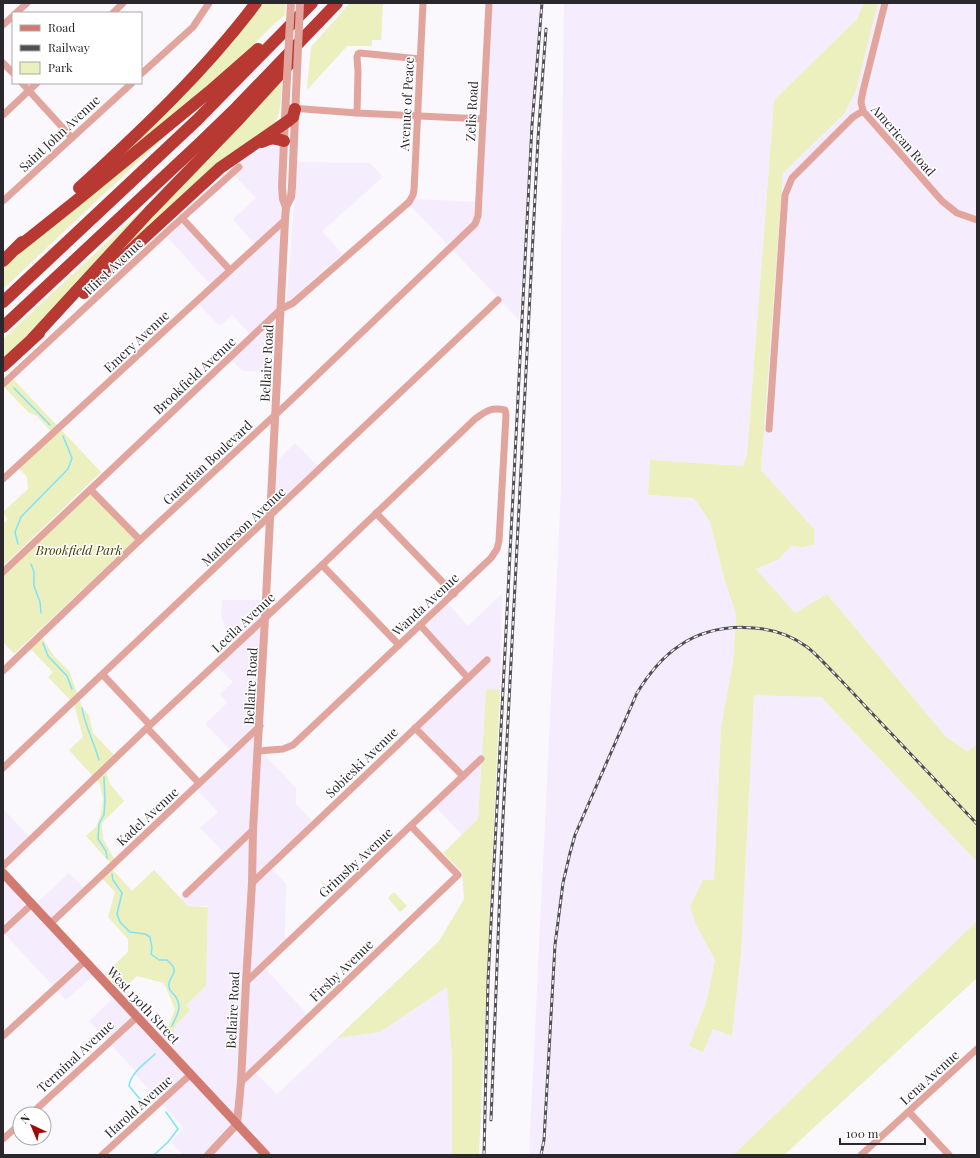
<svg xmlns="http://www.w3.org/2000/svg" width="980" height="1158" font-family="'Playfair Display',serif">
  <style>
    .built { fill: #f5edfe }
    .green { fill: #ecefbe }
    .lines { fill: none; stroke-linecap: round; stroke-linejoin: round }
    .stream { stroke: #7be4fe; stroke-width: 1.5 }
    .minor { stroke: #e2a59d; stroke-width: 7 }
    .tertiary { stroke: #e2a59d; stroke-width: 8 }
    .secondary { stroke: #d27a70; stroke-width: 9 }
    .motorway { stroke: #b73932; stroke-width: 12 }
    .rail-casing { stroke: #524f54; stroke-width: 3 }
    .rail { stroke: #fff; stroke-width: 1.5; stroke-dasharray: 4.5; stroke-linecap: butt }
    .tertiary-bridge { stroke: #e2a59d; stroke-width: 8 }
    .labels { text-anchor: middle; dominant-baseline: central; stroke-width: 3; stroke-linejoin: round; paint-order: stroke }
    .street-label { font-size: 13px; fill: #2b282d; stroke: #fff }
    .park-label { font-size: 13px; font-style: italic; fill: #404100; stroke: #fff }
  </style>
  <rect width="100%" height="100%" fill="#faf7fd"/>
  <g class="built">
    <path d="M486,3H541L519,320L410,205L415,199L477,202Z"/>
    <path d="M564,3H864L857,19L774,100L747,455L743,466L650,460L648,495L695,498L710,522L724,578L736,614L733,661L721,727L714,881L696,925L715,960L706,1003L689,1046L713,1029L732,1036L741,954L754,694L821,697L977,862V921L733,1155H529L561,490V257Z"/>
    <path d="M878,3H977V745L967,751L946,737L827,594L795,613L756,569L779,559L791,546L801,547L814,545V529L761,470L783,173L844,114L856,91Z"/>
    <path d="M288,137L274,372L242,371L232,360L254,338L232,315L220,326L197,303L213,287L166,236L186,218L230,267L255,245L233,219L256,198L229,170L236,163Z"/>
    <path d="M298,162L370,163L383,177L322,231L342,254L286,303Z"/>
    <path d="M295,443L317,466L275,505L278,460Z"/>
    <path d="M502,594L500,690L486,689L478,819L462,835L432,803L463,773L415,726L466,678L421,630L448,604L468,626Z"/>
    <path d="M222,600H269L260,753H263L296,788V804L315,824L271,867L286,884L285,934L284,935L290,942L264,967L310,1017L255,1072L277,1094L337,1038L380,1032L447,987L452,1060V1154L474,1155H183L171,1142L184,1128L135,1074L136,1072L89,1021L121,991L162,1036L166,1033L170,1038L176,1025L190,1010L186,1005L206,986L208,906H188L180,897L225,854L200,828L218,812L194,786L231,751L205,724L227,703L220,694L233,682L215,663L237,642L225,626L221,616Z"/>
    <path d="M3,809L32,840L3,868Z"/>
    <path d="M3,869L36,904L69,873L84,888L48,923L95,974L66,1000L3,932Z"/>
  </g>
  <g class="green">
    <path d="M260,3H286L285,15L274,24L250,48L183,108L100,176Z"/>
    <path d="M350,3H385L383,5L381,40H372V46H347L307,90L311,47Z"/>
    <path d="M864,3H878L856,91L844,114L783,173L761,470L814,529V545L801,547L791,546L779,559L756,569L795,613L827,594L946,737L967,751L977,745V862L821,697L754,695L741,954L732,1036L713,1029L703,1052L689,1046L706,1003L715,960L696,925L690,906L703,880H714L721,727L733,661L736,614L724,578L710,522L694,498L648,495L650,460L743,466L747,455L774,100L857,19Z"/>
    <path d="M282,78C281,91 282,115 274,124L108,266L145,222Z"/>
    <path d="M190,113L3,289V266Z"/>
    <path d="M158,195L53,311L3,360V339Z"/>
    <path d="M13,379L101,472L3,566V523L8,519L3,513V512L28,489L27,477L19,468L54,435L37,416L28,412L4,387Z"/>
    <path d="M90,492L135,540L14,654L3,642V575Z"/>
    <path d="M42,638L54,656L69,671L83,709L89,715L93,733L114,755L104,765L110,784L124,801L102,823L103,839L115,860L111,864L86,836L96,827L101,814L103,799L100,784L69,750L83,737L74,704L48,677L53,672L30,648Z"/>
    <path d="M486,689L500,690L479,1155L452,1154V1060L447,987L380,1032L337,1038L439,941L464,899L462,872L443,853L478,819Z"/>
    <path d="M111,868L132,891L154,870L188,906L208,907L206,986L186,1005L190,1010L176,1025L170,1038L166,1033L175,1009L164,983L137,976L121,991L105,974L128,952V939L108,917L115,892L101,877Z"/>
    <path d="M394,892L407,906L400,912L388,898Z"/>
    <path d="M977,921V978L784,1155H733Z"/>
  </g>
  <g class="lines">
    <g class="stream">
      <path d="M14,388L50,425"/>
      <path d="M18,544L15,532L21,517L68,469L72,458L63,436"/>
      <path d="M31,564L34,572V586L40,602L41,613"/>
      <path d="M43,643L48,656L67,676L72,689"/>
      <path d="M82,708C85,726 94,742 99,760"/>
      <path d="M104,777L105,800L104,815L99,824L98,839L106,851L107,858"/>
      <path d="M112,874L113,880L122,893L117,914L120,922L130,932L145,934L150,937L152,948L151,954L159,960H167C183,974 167,975 169,987C169,991 174,994 176,997C183,1008 176,1016 172,1026"/>
      <path d="M140,1099L129,1086C131,1072 146,1063 155,1054"/>
      <path d="M154,1155L168,1142L178,1129L166,1112"/>
    </g>
    <g class="minor">
      <path d="M885,3L863,91L861,102L863,111L942,201L957,213L977,220"/>
      <path d="M16,13L27,3"/>
      <path d="M113,13L123,3"/>
      <path d="M3,25L13,16"/>
      <path d="M3,63L13,73"/>
      <path d="M141,74L193,27L209,3"/>
      <path d="M22,83L72,138"/>
      <path d="M291,108L357,113L483,119"/>
      <path d="M357,113L358,72L357,57L358,54L360,53L420,59"/>
      <path d="M3,115L37,83"/>
      <path d="M3,201L132,83"/>
      <path d="M182,218L230,270"/>
      <path d="M3,384L171,228L239,167"/>
      <path d="M769,429L785,195L792,178L853,117L863,111"/>
      <path d="M3,479L285,220"/>
      <path d="M91,490L140,540"/>
      <path d="M376,513L454,594"/>
      <path d="M322,565L399,645"/>
      <path d="M3,572L281,309L293,303L409,202L413,195L414,190L423,3"/>
      <path d="M420,625L468,678"/>
      <path d="M3,671L140,540L287,404L475,224L478,216L489,3"/>
      <path d="M103,675L150,725"/>
      <path d="M147,728L199,783"/>
      <path d="M415,728L463,776"/>
      <path d="M3,768L498,300"/>
      <path d="M3,866L150,725L322,565L475,419C486,411 491,407 505,410L506,415L499,541L497,549L491,558L293,745L283,749L258,751"/>
      <path d="M252,883L487,660"/>
      <path d="M186,894L253,830"/>
      <path d="M51,923L260,726"/>
      <path d="M3,931L32,904"/>
      <path d="M246,982L481,759"/>
      <path d="M3,1036L85,961"/>
      <path d="M241,1082L458,875L411,826"/>
      <path d="M909,1112L949,1155"/>
      <path d="M31,1114L137,1017"/>
      <path d="M3,1139L20,1124"/>
      <path d="M102,1155L191,1074"/>
      <path d="M861,1155L977,1049"/>
    </g>
    <g class="tertiary">
      <path d="M286,96L282,187L283,199L286,207"/>
      <path d="M208,1155L237,1124L241,1082L246,982L252,883L253,830L265,618L285,220L286,207L291,197L292,187L296,93"/>
    </g>
    <path class="secondary" d="M3,873L266,1155"/>
    <g class="motorway">
      <path d="M262,142C272,137 274,138 284,141"/>
      <path d="M79,188C142,130 204,72 256,3"/>
      <path d="M17,248L76,201L209,92L258,49"/>
      <path d="M3,261L22,242"/>
      <path d="M84,293L220,168L288,121L293,117L295,109"/>
      <path d="M3,302L197,120L312,3"/>
      <path d="M3,327L200,143L236,108L337,3"/>
      <path d="M33,338L149,212L239,119L292,61"/>
      <path d="M3,366L39,333"/>
    </g>
    <defs>
      <g id="rail">
        <path d="M491,1120L502,837L538,139L546,29"/>
        <path d="M484,1155L488,982L532,125L542,3"/>
        <path d="M541,1155L544,1140L555,945L563,883L570,853L575,835L585,812L637,693C648,675 661,658 679,646C715,621 772,621 807,647C815,653 822,661 829,668C842,681 854,694 867,708C904,747 940,785 977,824"/>
      </g>
    </defs>
    <use href="#rail" class="rail-casing"/>
    <use href="#rail" class="rail"/>
    <g class="tertiary-bridge">
      <path d="M296,93L300,3"/>
      <path d="M286,96L291,3"/>
    </g>
  </g>
  <g class="labels">
    <g class="street-label">
      <text transform="translate(406 104) rotate(-87)">Avenue of Peace</text>
      <text transform="translate(471 111) rotate(-87)">Zelis Road</text>
      <text transform="translate(59 133) rotate(-43)">Saint John Avenue</text>
      <text transform="translate(904 140) rotate(49)">American Road</text>
      <text transform="translate(113 266) rotate(-43)">Hirst Avenue</text>
      <text transform="translate(136 341) rotate(-43)">Emery Avenue</text>
      <text transform="translate(266 363) rotate(-87)">Bellaire Road</text>
      <text transform="translate(194 375) rotate(-43)">Brookfield Avenue</text>
      <text transform="translate(207 462) rotate(-43)">Guardian Boulevard</text>
      <text transform="translate(243 526) rotate(-43)">Matherson Avenue</text>
      <text transform="translate(425 604) rotate(-43)">Wanda Avenue</text>
      <text transform="translate(243 622) rotate(-43)">Leeila Avenue</text>
      <text transform="translate(250 686) rotate(-87)">Bellaire Road</text>
      <text transform="translate(361 762) rotate(-44)">Sobieski Avenue</text>
      <text transform="translate(147 816) rotate(-43)">Kadel Avenue</text>
      <text transform="translate(355 862) rotate(-43)">Grimsby Avenue</text>
      <text transform="translate(341 970) rotate(-44)">Firsby Avenue</text>
      <text transform="translate(144 1005) rotate(47)">West 130th Street</text>
      <text transform="translate(232 1010) rotate(-87)">Bellaire Road</text>
      <text transform="translate(75 1056) rotate(-43)">Terminal Avenue</text>
      <text transform="translate(929 1077) rotate(-42)">Lena Avenue</text>
      <text transform="translate(138 1106) rotate(-42)">Harold Avenue</text>
    </g>
    <g class="park-label">
      <text x="79" y="549">Brookfield Park</text>
    </g>
  </g>
  <rect width="980" height="1158" fill="none" stroke="#2b282d" stroke-width="8"/>
  <rect x="12" y="12" width="130" height="72" fill="#ffffff" stroke="#aaa9ab"/>
  <rect x="20" y="25" width="20" height="6" fill="#d27a70" stroke="#aaa9ab"/>
  <text x="48" y="32" font-size="12" fill="#2b282d">Road</text>
  <rect x="20" y="45" width="20" height="6" fill="#524f54" stroke="#aaa9ab"/>
  <text x="48" y="52" font-size="12" fill="#2b282d">Railway</text>
  <rect x="20" y="62" width="20" height="12" fill="#ecefbe" stroke="#aaa9ab"/>
  <text x="48" y="72" font-size="12" fill="#2b282d">Park</text>
  <g transform="translate(32 1126) rotate(316)"><circle r="19" fill="#ffffff" stroke="#aaa9ab"/>
  <path d="M0-3L7 15L0 10L-7 15Z" fill="#a20906"/>
  <text y="-6" font-size="11" font-weight="bold" text-anchor="middle" fill="#2b282d">N</text>
  </g>
  <path d="M840 1138v6h85v-6" fill="none" stroke="#2b282d" stroke-width="2"/>
  <text x="846" y="1138" font-size="12" fill="#2b282d" stroke="#ffffff" stroke-width="3" paint-order="stroke">100 m</text>
</svg>
